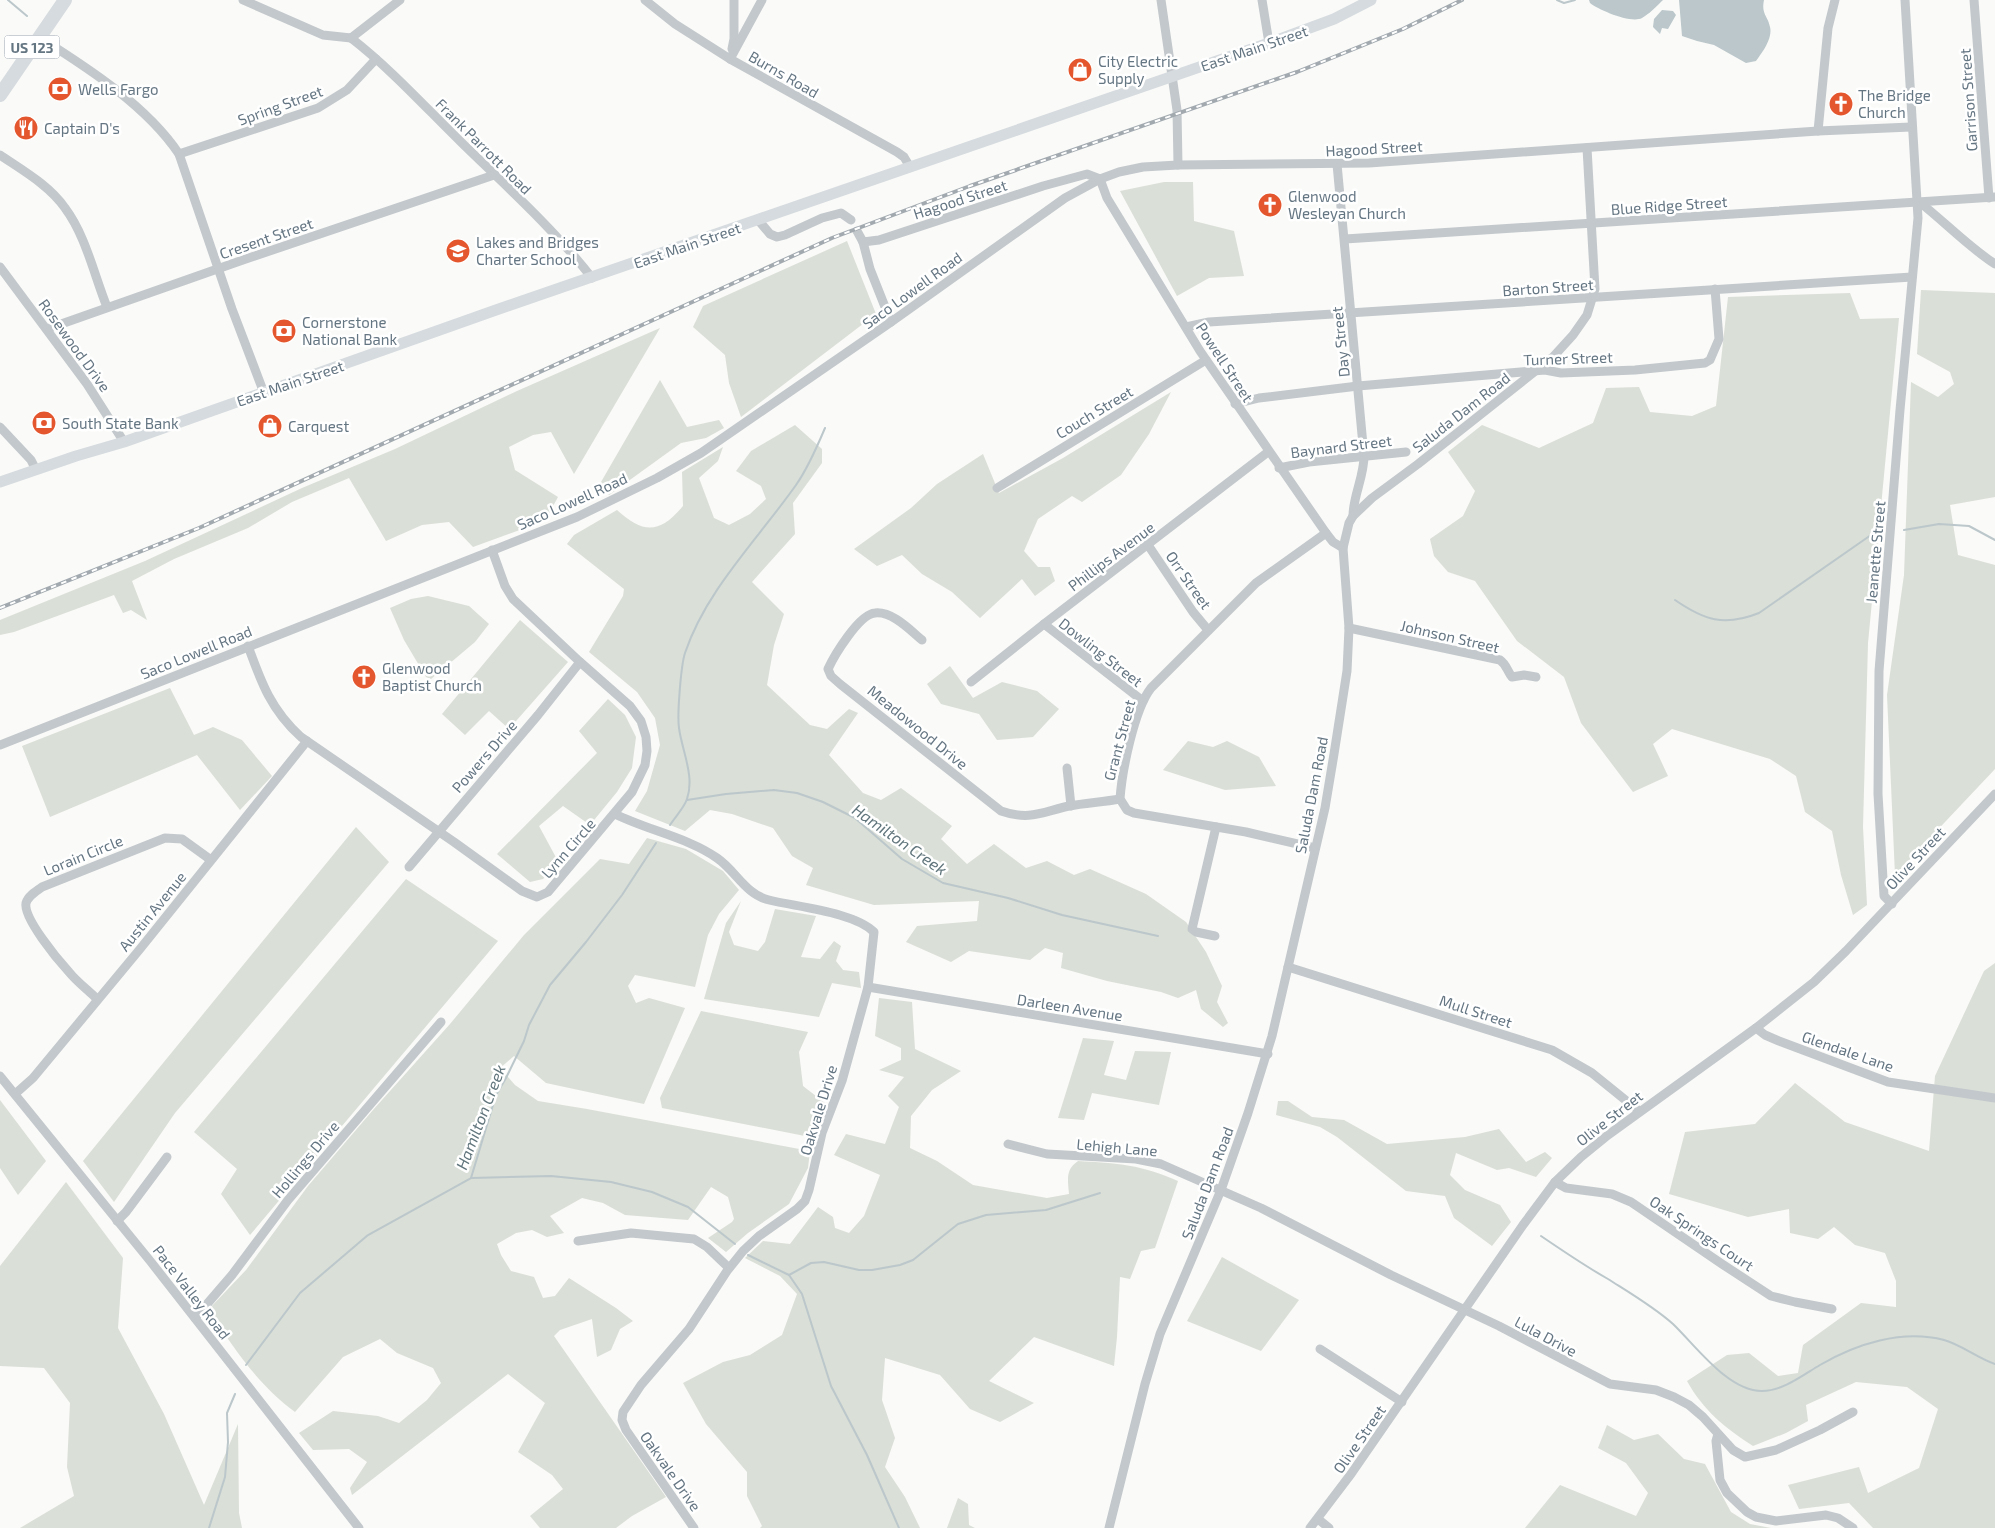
<svg xmlns="http://www.w3.org/2000/svg" width="1995" height="1528" font-family="'Exo 2',sans-serif">
  <style>
    .green { fill: #dadfd7 }
    .water { fill: #bbc7cb }
    .lines { fill: none; stroke-linecap: round; stroke-linejoin: round }
    .stream { stroke: #bbc7cb; stroke-width: 2 }
    .minor { stroke: #c3c8cc; stroke-width: 9 }
    .major { stroke: #d6dbdf; stroke-width: 11 }
    .highway { stroke: #d6dbdf; stroke-width: 14 }
    .rail-casing { stroke: #a2aab0; stroke-width: 4 }
    .rail { stroke: #fff; stroke-width: 2; stroke-dasharray: 5.5; stroke-linecap: butt }
    .labels { text-anchor: middle; dominant-baseline: central; stroke-width: 5; stroke-linejoin: round; paint-order: stroke }
    .shield { fill: #fff; stroke: #939fa8; stroke-width: 1 }
    .shield-label { font-size: 14px; font-weight: bold; fill: #657683 }
    .street-label { font-size: 15px; fill: #657683; stroke: #fff }
    .poi-label { font-size: 15px; fill: #657683; stroke: #fff; text-anchor: start }
    .water-label { font-size: 16px; font-style: italic; fill: #60757c; stroke: #fff }
  </style>
  <rect width="100%" height="100%" fill="#fafaf8"/>
  <g class="green">
    <path d="M1164,182H1193L1194,221L1234,231L1244,276L1209,278L1177,296L1120,191Z"/>
    <path d="M847,241L876,314L741,417L729,383L725,355L693,327L703,306Z"/>
    <path d="M1921,290L1995,293V497L1950,505L1958,555L1995,565V769L1895,875L1887,695L1904,575L1911,382L1938,397L1954,384L1950,372L1917,354Z"/>
    <path d="M1850,293L1860,319L1899,318L1868,643L1863,827L1867,905L1853,915L1841,875L1832,831L1805,812L1796,776L1770,759L1672,729L1653,744L1668,776L1633,792L1581,723L1564,677L1517,641L1475,581L1448,572L1434,556L1430,539L1463,516L1475,491L1448,452L1482,425L1539,448L1593,423L1606,388L1639,387L1650,412L1692,416L1716,406L1728,297Z"/>
    <path d="M660,328L574,474L551,432L533,435L509,447L515,470L558,497L547,517L528,527L473,547L449,522L422,525L386,541L349,478L292,502L248,528L174,559L132,581L147,620L131,610L123,613L114,595L14,632L0,635V620L145,561L302,488L395,449L517,391Z"/>
    <path d="M660,380L687,427L719,420L724,428L706,438L681,443L609,495L601,482Z"/>
    <path d="M1171,392L1149,434L1121,475L1082,502L1072,496L1038,519L1024,551L1038,567H1050L1055,581L1035,596L1022,579L980,618L952,592L922,574L902,555L877,566L854,549L911,508L937,484L983,454L999,493L1063,458Z"/>
    <path d="M795,425L822,449V463L793,503L795,534L752,582L784,614L774,645L767,685L810,725L827,729L849,709L858,713L829,755L863,793L881,800L901,788L952,826L941,839L967,864L994,844L1026,868L1047,861L1074,875L1090,869L1146,894L1186,922L1206,952L1222,986L1217,1002L1228,1023L1223,1027L1201,1009L1196,990L1178,998L1161,992L1107,981L1061,968L1063,953L1045,948L1030,960L969,951L951,962L906,942L917,926L977,921L979,901L874,905L806,885L813,868L792,856L773,828L732,814L710,810L685,831L635,811L647,791L660,745L655,718L637,692L589,652L623,596L624,589L567,544L574,535L617,510C643,534 660,534 683,506L682,472L723,447L718,461L699,478L714,518L729,525L750,514L766,499L761,486L736,471L751,451Z"/>
    <path d="M428,596L469,606L489,624L475,642L431,679L426,677L404,640L390,608L411,599Z"/>
    <path d="M520,620L568,662L509,729L489,711L465,735L442,714Z"/>
    <path d="M950,666L973,698L1002,682L1037,691L1059,709L1033,737L997,740L979,714L941,704L927,684Z"/>
    <path d="M170,688L194,735L213,727L242,740L272,776L240,810L197,755L50,817L22,746Z"/>
    <path d="M608,699L625,715L636,737L632,768L617,792L590,825L563,806L539,826L559,863L543,879L530,882L497,854L597,753L579,731Z"/>
    <path d="M1188,741L1213,747L1227,741L1259,757L1276,786L1225,790L1163,770Z"/>
    <path d="M356,827L389,862L175,1113L114,1202L83,1161Z"/>
    <path d="M647,838L686,849L723,871L739,890L719,914L708,935L695,987L635,975L628,986L636,1003L649,998L685,1008L644,1104L546,1083L514,1056L500,1068L515,1085L538,1101L587,1109L810,1151L808,1168L789,1204L748,1233L726,1252L708,1238L732,1222L734,1219L728,1197L711,1187L688,1220L625,1215L603,1203L582,1198L550,1216L564,1233L547,1237L532,1230L516,1233L497,1244L501,1255L511,1271L534,1277L543,1298L555,1296L569,1278L616,1308L633,1321L620,1329L611,1350L597,1357L592,1319L560,1330L554,1336L666,1497L632,1516L616,1528H540L530,1516L563,1489L552,1475L518,1452L545,1403L508,1374L352,1495L350,1488L367,1462L349,1449L313,1450L299,1433L333,1411L378,1416L399,1423L427,1400L441,1383L433,1368L397,1353L380,1339L343,1357L295,1412C257,1384 235,1349 208,1310L246,1270L308,1186L373,1110L450,1024L524,935L600,859L629,864Z"/>
    <path d="M406,879L498,941L250,1235L221,1194L237,1169L194,1132Z"/>
    <path d="M741,901L729,932L734,945L758,951L765,942L775,909L816,916L801,957L820,959L834,941L841,946L836,961L843,970L859,972L861,988L832,983L819,1017L704,999L726,923Z"/>
    <path d="M1995,963V1528H1873L1849,1503L1799,1509L1788,1485L1859,1467L1868,1493L1919,1468L1938,1409L1907,1387L1856,1382L1806,1405L1808,1421L1786,1433L1753,1446C1725,1428 1703,1410 1687,1381L1727,1355L1749,1353L1778,1376L1798,1373L1803,1345L1861,1303L1896,1307V1281L1885,1253L1855,1245L1834,1227L1818,1239L1790,1233L1789,1209L1748,1217L1669,1194L1685,1132L1755,1124L1795,1083L1845,1122L1929,1151L1935,1076L1984,971Z"/>
    <path d="M879,998L912,1002L915,1049L961,1071L932,1090L911,1116L910,1148L937,1161L973,1185L1047,1198L1069,1194C1068,1180 1065,1170 1078,1161C1116,1163 1143,1165 1178,1181L1155,1248L1141,1251L1130,1279L1120,1277L1117,1337L1114,1366L1034,1337L989,1381L1034,1403L1000,1422L970,1409L940,1375L885,1358L882,1400L895,1438L885,1467L905,1497L920,1528H760L762,1526L747,1496V1472L706,1424L683,1383L723,1362L750,1355L782,1335L797,1294L780,1276L745,1258L763,1241L790,1244L818,1207L833,1217L835,1228L849,1233L864,1216L880,1175L834,1155L846,1134L885,1144L899,1107L888,1096L904,1077L879,1070L901,1060V1048L875,1036Z"/>
    <path d="M701,1011L808,1032L799,1052L803,1086L825,1103L810,1137L662,1108L660,1098Z"/>
    <path d="M1083,1038L1114,1041L1104,1075L1126,1080L1135,1051L1171,1052L1159,1105L1092,1093L1084,1120L1058,1118Z"/>
    <path d="M0,1100L46,1161L18,1195L0,1168Z"/>
    <path d="M1278,1101H1288L1312,1117L1344,1120L1387,1144L1465,1137L1499,1129L1526,1162L1545,1152L1552,1158L1536,1177L1509,1168L1497,1170L1456,1153L1450,1175L1465,1190L1500,1205L1511,1222L1492,1246L1454,1218L1445,1196L1406,1191L1337,1137L1320,1127L1276,1115Z"/>
    <path d="M66,1182L123,1258L118,1328L164,1414L204,1505L238,1424L239,1513L242,1528H20L74,1496L67,1467L70,1403L44,1368L0,1366V1266Z"/>
    <path d="M1222,1257L1299,1300L1261,1351L1187,1321Z"/>
    <path d="M1607,1425L1634,1440L1658,1434L1684,1459L1705,1464L1731,1512L1750,1524L1771,1528H1525L1560,1485L1636,1516L1648,1493L1626,1463L1598,1448Z"/>
    <path d="M958,1498L968,1504L969,1525L975,1528H947Z"/>
  </g>
  <g class="water">
    <path d="M1589,0H1663C1657,6 1649,14 1642,18C1631,24 1599,10 1590,3Z"/>
    <path d="M1679,0H1764C1761,14 1768,16 1770,27C1773,38 1762,53 1756,61L1746,63L1714,45L1697,41L1682,36Z"/>
    <path d="M1662,10L1673,11L1676,15L1668,29L1662,28L1660,34L1653,27L1654,19Z"/>
  </g>
  <g class="lines">
    <g class="stream">
      <path d="M8,0L27,16"/>
      <path d="M1557,0L1564,3L1575,0"/>
      <path d="M1904,530L1939,524L1969,526L1995,540"/>
      <path d="M1675,600C1704,620 1724,627 1759,613L1871,535"/>
      <path d="M687,800L726,794L774,790L797,793L823,802L855,818L902,859L943,883L1008,898L1062,915L1158,936"/>
      <path d="M670,825C675,817 684,808 687,799C695,776 682,751 679,728C677,715 681,665 685,653C706,590 758,539 796,485C808,468 817,447 825,428"/>
      <path d="M471,1178L496,1095L506,1078L524,1041L529,1025L550,985L586,942L622,895L656,843"/>
      <path d="M1541,1236C1563,1251 1585,1266 1608,1279C1630,1293 1654,1307 1673,1324C1696,1346 1728,1391 1762,1391C1783,1391 1803,1375 1820,1365C1856,1344 1902,1329 1944,1340C1962,1345 1977,1358 1995,1364"/>
      <path d="M748,1255L789,1275L802,1294L831,1386L867,1455L899,1528"/>
      <path d="M789,1275L811,1263L824,1262L859,1270H872L900,1265L913,1260L958,1224L986,1215L1046,1210L1100,1193"/>
      <path d="M246,1365L300,1293L368,1235L471,1178L551,1176L611,1182L652,1192L688,1207L735,1244"/>
      <path d="M209,1528L225,1477L228,1442L227,1413L235,1394"/>
    </g>
    <g class="minor">
      <path d="M243,0L323,35L351,38"/>
      <path d="M645,0L675,24L730,59L897,152L904,157L910,167"/>
      <path d="M1161,0L1177,110L1178,165"/>
      <path d="M1262,0L1269,43"/>
      <path d="M1974,0L1989,198"/>
      <path d="M39,37C88,68 147,106 179,154L232,309L264,393"/>
      <path d="M351,38C391,69 426,108 462,143C506,186 554,229 592,278"/>
      <path d="M351,38L400,0"/>
      <path d="M732,49L734,39V0"/>
      <path d="M730,59L762,0"/>
      <path d="M1818,131L1828,28L1835,0"/>
      <path d="M179,154L318,108L347,90L376,59"/>
      <path d="M0,155C22,170 49,185 65,208C86,236 94,275 107,307"/>
      <path d="M1337,164L1364,456C1364,477 1353,496 1353,516"/>
      <path d="M1100,179L1107,198L1200,351L1326,533L1333,542L1343,548"/>
      <path d="M1918,201C1944,221 1967,246 1995,264"/>
      <path d="M759,221L770,234L777,237L785,235L822,218L841,213L851,220"/>
      <path d="M857,231L863,242L879,240L1043,186L1087,174L1100,179"/>
      <path d="M1345,239L1995,197"/>
      <path d="M863,242L870,269L891,322"/>
      <path d="M0,267L87,384L124,442"/>
      <path d="M1186,327L1209,322L1912,277"/>
      <path d="M47,329L240,261L494,175"/>
      <path d="M1235,404L1259,398L1358,386L1545,370L1561,373L1635,370L1705,363L1710,360L1719,339L1715,289"/>
      <path d="M0,427L31,460L36,470"/>
      <path d="M1279,468L1309,462L1406,452"/>
      <path d="M997,488L1206,360"/>
      <path d="M1148,545L1193,612L1208,630"/>
      <path d="M1044,624L1143,701"/>
      <path d="M1349,628L1500,660C1507,665 1507,671 1512,677L1524,675L1536,677"/>
      <path d="M922,640C910,630 892,611 875,613C859,614 834,656 828,669L831,676L840,684L1001,811C1030,821 1042,812 1069,806C1086,803 1103,802 1120,799"/>
      <path d="M248,646C261,682 271,710 301,737L454,842L522,891L537,897L548,892L632,792L645,765L647,751L646,737L641,721L630,706L580,662L513,599L505,586L492,550"/>
      <path d="M971,682L1044,624L1268,452"/>
      <path d="M0,745L577,517L657,478L701,453L891,322L1065,198L1100,179L1119,172L1143,167L1178,165L1369,163L1818,131L1911,127"/>
      <path d="M1067,768L1071,806"/>
      <path d="M615,814C647,830 689,838 717,858C736,871 745,894 769,900C797,907 854,912 874,932L868,987L842,1081L822,1133L809,1190L805,1201L797,1209L759,1236L743,1251L727,1271L689,1329L641,1385L623,1412L622,1420L626,1430L694,1528"/>
      <path d="M1315,848L1246,832L1134,813L1127,810L1120,799C1122,771 1134,710 1151,688L1256,583L1326,533"/>
      <path d="M409,867L538,715L580,662"/>
      <path d="M1892,904L1884,896L1878,794L1879,671L1900,410L1918,218L1905,0"/>
      <path d="M1215,936L1196,932L1192,929L1216,827"/>
      <path d="M1288,967L1552,1050L1592,1073L1639,1111"/>
      <path d="M868,987L1268,1054"/>
      <path d="M97,999C88,990 77,982 69,972C58,960 23,918 26,903C28,896 36,891 42,887L165,838L182,839L211,860"/>
      <path d="M1756,1028L1765,1035L1779,1041L1888,1082L1995,1098"/>
      <path d="M0,1076L151,1262L359,1528"/>
      <path d="M15,1094L33,1078L140,949L307,741"/>
      <path d="M1008,1144L1047,1154L1136,1159L1161,1164L1261,1208L1391,1275L1499,1326L1610,1384L1656,1390L1674,1397L1689,1405L1703,1417L1733,1450L1745,1457L1776,1450L1820,1430L1853,1412"/>
      <path d="M1555,1182L1566,1188L1612,1194L1631,1202L1722,1264L1771,1296L1795,1302L1832,1309"/>
      <path d="M117,1221L126,1212L167,1157"/>
      <path d="M578,1241L631,1233L694,1239L707,1247L729,1268"/>
      <path d="M195,1318L232,1275L288,1200L441,1022"/>
      <path d="M1320,1349L1402,1402"/>
      <path d="M1718,1434L1716,1441L1720,1480L1727,1493L1747,1512L1756,1517L1776,1521L1826,1515L1838,1518L1853,1528"/>
      <path d="M1318,1519L1329,1528"/>
      <path d="M1109,1528L1145,1384L1160,1334L1221,1190L1248,1113L1272,1036L1325,808L1334,754L1347,671L1349,628L1343,548L1349,523L1353,516L1372,498L1418,464L1553,357L1573,335L1587,315L1595,289L1587,148"/>
      <path d="M1310,1528L1351,1474L1523,1225L1555,1182L1581,1157L1608,1135L1756,1028L1814,982L1846,951L1995,794"/>
    </g>
    <path class="major" d="M0,482L76,456L124,442L496,310L1269,43L1334,19L1371,0"/>
    <path class="highway" d="M0,95L65,0"/>
    <defs>
      <path id="rail" d="M0,608L199,528L832,238L970,186L1297,72L1403,29L1462,0"/>
    </defs>
    <use href="#rail" class="rail-casing"/>
    <use href="#rail" class="rail"/>
  </g>
  <defs>
    <symbol id="shop-disc" viewBox="-11 -11 22 22"><circle r="9.5" fill="#e4572e" stroke="#fff"/><path d="M-5-2.5h2.3a2.7 3.5 0 0 1 5.4 0H5L5.5 6h-11ZM-1.5-2.5h3a1.5 2.3 0 0 0-3 0Z" fill="#fff"/></symbol>
    <symbol id="bank-disc" viewBox="-11 -11 22 22"><circle r="9.5" fill="#e4572e" stroke="#fff"/><path d="M-6-4H6V4H-6ZM0-2.3a2.3 2.3 0 1 0 0 4.6a2.3 2.3 0 1 0 0-4.6Z" fill="#fff"/></symbol>
    <symbol id="church-disc" viewBox="-11 -11 22 22"><circle r="9.5" fill="#e4572e" stroke="#fff"/><path d="M-1.2-6h2.4v3.5h3.3v2.4h-3.3V6h-2.4V-.1h-3.3v-2.4h3.3Z" fill="#fff"/></symbol>
    <symbol id="restaurant-disc" viewBox="-11 -11 22 22"><circle r="9.5" fill="#e4572e" stroke="#fff"/><path d="M-5-6h1v4h1v-4h1v4h1v-4h1v5L-1.5 .5V6h-2V.5L-5-1ZM5-6V6H3V1.5H1.5Q1.5-4 5-6Z" fill="#fff"/></symbol>
    <symbol id="school-disc" viewBox="-11 -11 22 22"><circle r="9.5" fill="#e4572e" stroke="#fff"/><path d="M0-5L7-2L0 1L-7-2ZM-4 1L0 2.5L4 1V4Q0 6-4 4Z" fill="#fff"/></symbol>
  </defs>
  <g fill-rule="evenodd">
    <use href="#shop-disc" x="1066" y="56" width="28" height="28"/>
    <use href="#bank-disc" x="46" y="75" width="28" height="28"/>
    <use href="#church-disc" x="1827" y="90" width="28" height="28"/>
    <use href="#restaurant-disc" x="12" y="114" width="28" height="28"/>
    <use href="#church-disc" x="1256" y="191" width="28" height="28"/>
    <use href="#school-disc" x="444" y="237" width="28" height="28"/>
    <use href="#bank-disc" x="270" y="317" width="28" height="28"/>
    <use href="#bank-disc" x="30" y="409" width="28" height="28"/>
    <use href="#shop-disc" x="256" y="412" width="28" height="28"/>
    <use href="#church-disc" x="350" y="663" width="28" height="28"/>
  </g>
  <g class="labels">
    <rect class="shield" x="4.5" y="35.5" width="55" height="23" rx="4"/>
    <g class="shield-label">
      <text x="32" y="47">US 123</text>
    </g>
    <g class="street-label">
      <text transform="translate(1254 48) rotate(-19)">East Main Street</text>
      <text transform="translate(784 74) rotate(30)">Burns Road</text>
      <text transform="translate(1968 100) rotate(-94)">Garrison Street</text>
      <text transform="translate(280 105) rotate(-20)">Spring Street</text>
      <text transform="translate(484 146) rotate(45)">Frank Parrott Road</text>
      <text transform="translate(1374 148) rotate(-3)">Hagood Street</text>
      <text transform="translate(960 199) rotate(-18)">Hagood Street</text>
      <text transform="translate(1669 205) rotate(-4)">Blue Ridge Street</text>
      <text transform="translate(266 238) rotate(-19)">Cresent Street</text>
      <text transform="translate(687 245) rotate(-19)">East Main Street</text>
      <text transform="translate(1548 287) rotate(-4)">Barton Street</text>
      <text transform="translate(912 290) rotate(-36)">Saco Lowell Road</text>
      <text transform="translate(1340 342) rotate(-96)">Day Street</text>
      <text transform="translate(75 345) rotate(54)">Rosewood Drive</text>
      <text transform="translate(1568 358) rotate(-2)">Turner Street</text>
      <text transform="translate(1225 362) rotate(57)">Powell Street</text>
      <text transform="translate(290 383) rotate(-19)">East Main Street</text>
      <text transform="translate(1094 412) rotate(-31)">Couch Street</text>
      <text transform="translate(1461 412) rotate(-38)">Saluda Dam Road</text>
      <text transform="translate(1341 446) rotate(-7)">Baynard Street</text>
      <text transform="translate(572 501) rotate(-24)">Saco Lowell Road</text>
      <text transform="translate(1875 552) rotate(-85)">Jeanette Street</text>
      <text transform="translate(1111 556) rotate(-37)">Phillips Avenue</text>
      <text transform="translate(1189 580) rotate(55)">Orr Street</text>
      <text transform="translate(1450 636) rotate(13)">Johnson Street</text>
      <text transform="translate(196 652) rotate(-22)">Saco Lowell Road</text>
      <text transform="translate(1101 652) rotate(38)">Dowling Street</text>
      <text transform="translate(918 727) rotate(39)">Meadowood Drive</text>
      <text transform="translate(1119 740) rotate(-75)">Grant Street</text>
      <text transform="translate(484 756) rotate(-49)">Powers Drive</text>
      <text transform="translate(1311 795) rotate(-79)">Saluda Dam Road</text>
      <text transform="translate(568 848) rotate(-49)">Lynn Circle</text>
      <text transform="translate(83 855) rotate(-22)">Lorain Circle</text>
      <text transform="translate(1915 858) rotate(-47)">Olive Street</text>
      <text transform="translate(152 911) rotate(-51)">Austin Avenue</text>
      <text transform="translate(1070 1007) rotate(9)">Darleen Avenue</text>
      <text transform="translate(1476 1011) rotate(18)">Mull Street</text>
      <text transform="translate(1848 1051) rotate(19)">Glendale Lane</text>
      <text transform="translate(818 1110) rotate(-73)">Oakvale Drive</text>
      <text transform="translate(1609 1118) rotate(-38)">Olive Street</text>
      <text transform="translate(1117 1147) rotate(5)">Lehigh Lane</text>
      <text transform="translate(305 1159) rotate(-50)">Hollings Drive</text>
      <text transform="translate(1207 1183) rotate(-69)">Saluda Dam Road</text>
      <text transform="translate(1702 1233) rotate(34)">Oak Springs Court</text>
      <text transform="translate(192 1292) rotate(52)">Pace Valley Road</text>
      <text transform="translate(1546 1336) rotate(28)">Lula Drive</text>
      <text transform="translate(1359 1439) rotate(-55)">Olive Street</text>
      <text transform="translate(671 1471) rotate(55)">Oakvale Drive</text>
    </g>
    <g class="poi-label">
      <text x="1098" y="61">City Electric<tspan x="1098" dy="17">Supply</tspan></text>
      <text x="78" y="89">Wells Fargo</text>
      <text x="1858" y="95">The Bridge<tspan x="1858" dy="17">Church</tspan></text>
      <text x="44" y="128">Captain D's</text>
      <text x="1288" y="196">Glenwood<tspan x="1288" dy="17">Wesleyan Church</tspan></text>
      <text x="476" y="242">Lakes and Bridges<tspan x="476" dy="17">Charter School</tspan></text>
      <text x="302" y="322">Cornerstone<tspan x="302" dy="17">National Bank</tspan></text>
      <text x="62" y="423">South State Bank</text>
      <text x="288" y="426">Carquest</text>
      <text x="382" y="668">Glenwood<tspan x="382" dy="17">Baptist Church</tspan></text>
    </g>
    <g class="water-label">
      <text transform="translate(900 839) rotate(35)">Hamilton Creek</text>
      <text transform="translate(480 1117) rotate(-69)">Hamilton Creek</text>
    </g>
  </g>
</svg>
